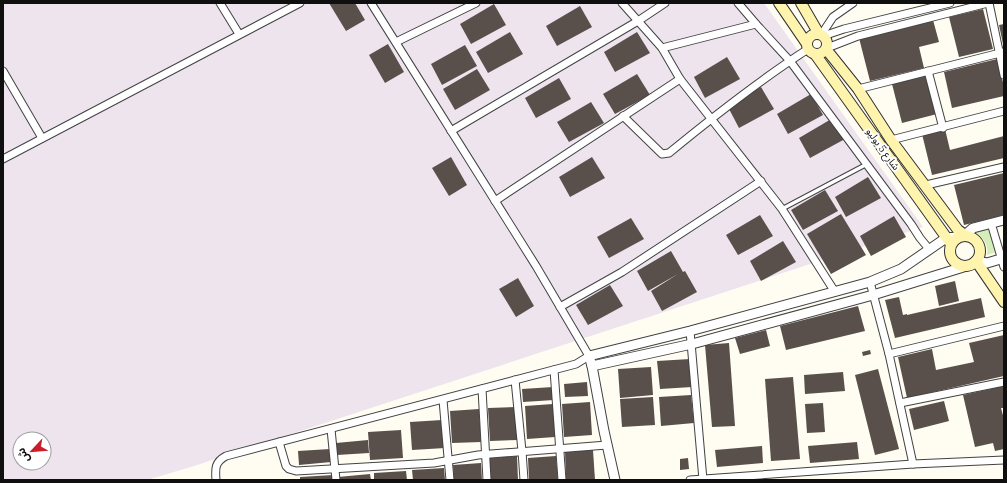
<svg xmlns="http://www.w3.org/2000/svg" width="1007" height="483" font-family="Lora,'Noto Sans Arabic',serif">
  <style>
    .industrial { fill: #ede4ee; fill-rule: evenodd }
    .green { fill: #d5edb8 }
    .building { fill: #59504b }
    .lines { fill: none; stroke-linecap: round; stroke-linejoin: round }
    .service-casing { stroke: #424242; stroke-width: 5.5 }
    .minor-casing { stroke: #424242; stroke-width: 9 }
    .tertiary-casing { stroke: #424242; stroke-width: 11 }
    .secondary-casing { stroke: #313131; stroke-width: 12 }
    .service { stroke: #fff; stroke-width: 3.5 }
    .minor { stroke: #fff; stroke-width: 7 }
    .tertiary { stroke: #fff; stroke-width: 9 }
    .secondary { stroke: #fff4ad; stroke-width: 10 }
    .labels { text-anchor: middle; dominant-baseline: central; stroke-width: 4; stroke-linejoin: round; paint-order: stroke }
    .street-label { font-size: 10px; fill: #0f0f0f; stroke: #fff }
  </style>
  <rect width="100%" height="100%" fill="#fffcf2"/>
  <path class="industrial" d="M3,3H764L923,227L194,466L147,480H3ZM20,439H44V463H20Z"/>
  <path class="green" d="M989,229L996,252L987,255C989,244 983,238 975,232Z"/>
  <g class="building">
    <path d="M329,3H355L365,20L346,31Z"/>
    <path d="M494,4L506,25L471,44L460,24Z"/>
    <path d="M580,6L592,27L557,46L546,26Z"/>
    <path d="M983,9L993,49L959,57L949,17Z"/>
    <path d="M933,20L939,42L919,47L924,68L870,81L859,38Z"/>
    <path d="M1004,24V44H1003L999,25Z"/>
    <path d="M510,32L523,54L488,73L476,52Z"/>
    <path d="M637,32L650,53L615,72L604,52Z"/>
    <path d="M388,44L404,72L385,83L369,55Z"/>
    <path d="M465,45L477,66L442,85L431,64Z"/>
    <path d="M727,57L740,79L705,98L694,77Z"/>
    <path d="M997,59L1004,86V96L952,108L944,72Z"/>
    <path d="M477,69L490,90L455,110L443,89Z"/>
    <path d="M637,74L650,95L615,114L603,94Z"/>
    <path d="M927,75L937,114L902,123L892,84Z"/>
    <path d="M559,78L571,99L536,118L525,98Z"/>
    <path d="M761,87L774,109L739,128L728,107Z"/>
    <path d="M811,94L823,115L788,134L777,114Z"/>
    <path d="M591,102L604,123L569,142L557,122Z"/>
    <path d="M833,118L845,139L810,158L799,138Z"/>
    <path d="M945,129L950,150L1004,136V158L932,175L922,134Z"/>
    <path d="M451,157L467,185L449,196L432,168Z"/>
    <path d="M592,157L605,178L570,197L559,177Z"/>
    <path d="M1004,173V215L964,225L954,185Z"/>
    <path d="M868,177L881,198L846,217L835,197Z"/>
    <path d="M825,190L838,211L803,230L791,210Z"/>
    <path d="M841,214L866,255L831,274L807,234Z"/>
    <path d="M760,215L773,236L738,255L726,235Z"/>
    <path d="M894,216L906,237L871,256L860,236Z"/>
    <path d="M631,218L644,239L609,258L597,237Z"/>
    <path d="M783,241L796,262L761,281L750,261Z"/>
    <path d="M671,251L683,272L685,271L697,292L662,311L651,291L678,274L648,291L637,271Z"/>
    <path d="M518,278L534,306L516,317L499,289Z"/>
    <path d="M955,281L959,301L939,306L935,286Z"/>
    <path d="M610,285L623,306L588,325L576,305Z"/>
    <path d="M899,297L903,315L907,314V315L981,298L985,317L895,338L885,300Z"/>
    <path d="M858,306L865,331L786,350L780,326Z"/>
    <path d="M766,330L770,346L740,354L735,338Z"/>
    <path d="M1004,335V376L907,398L898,357L932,349L936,370L974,362L969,343Z"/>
    <path d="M729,343L735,426L712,427L705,345Z"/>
    <path d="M870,350L871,354L863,356L862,352Z"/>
    <path d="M690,359L692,387L660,389L657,361Z"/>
    <path d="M651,367L653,395L620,398L618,369Z"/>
    <path d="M878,369L899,449L875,455L855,375Z"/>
    <path d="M843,372L845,391L805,394L804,375Z"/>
    <path d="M793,377L800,459L771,461L765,379Z"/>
    <path d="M587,382L588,396L565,397L564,384Z"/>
    <path d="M1004,386V408H1001L1004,419V449L995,451L993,443L975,447L963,395Z"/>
    <path d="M553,387L554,400L523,402L522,389Z"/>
    <path d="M691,395L694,423L661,426L659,397Z"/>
    <path d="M653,397L655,425L622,427L620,399Z"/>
    <path d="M944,401L949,421L914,430L909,409Z"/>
    <path d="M590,402L592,435L564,437L562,404Z"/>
    <path d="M823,403L825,432L807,433L805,404Z"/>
    <path d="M553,404L555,437L527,439L525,406Z"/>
    <path d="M516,407L518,440L490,441L488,408Z"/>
    <path d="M479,409L481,442L452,443L450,411Z"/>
    <path d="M442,420L445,448L412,450L410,422Z"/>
    <path d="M401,430L403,458L370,460L368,432Z"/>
    <path d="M368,440L369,453L337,455L336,443Z"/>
    <path d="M857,442L859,459L810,463L808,446Z"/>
    <path d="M762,446L763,463L717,467L715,450Z"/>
    <path d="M330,449L331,462L299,465L298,451Z"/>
    <path d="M593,450L595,480H566L565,452Z"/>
    <path d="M517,456L518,480H490L489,458Z"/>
    <path d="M556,456L558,480H529L528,458Z"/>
    <path d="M688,458L689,469L680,470V459Z"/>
    <path d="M481,463L482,480H454L453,465Z"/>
    <path d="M444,468L445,480H413L412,470Z"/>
    <path d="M406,471L407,480H374V473Z"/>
    <path d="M370,474L371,480H338V477Z"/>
    <path d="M333,475V480H300V477Z"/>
  </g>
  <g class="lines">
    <defs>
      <path id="service" d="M782,209L867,164"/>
      <g id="minor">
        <path d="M220,3L239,34"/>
        <path d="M622,3L662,48L680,79L782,209L835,292"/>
        <path d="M738,3L756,24L790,61L911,224L920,238L929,249"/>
        <path d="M989,3L1004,75"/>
        <path d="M821,35L833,17L853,3"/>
        <path d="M823,36L844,29L950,3"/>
        <path d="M396,42L476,3"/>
        <path d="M662,48L756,24"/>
        <path d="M827,48L858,36L988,3"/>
        <path d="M3,71L42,138"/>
        <path d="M928,71L943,128"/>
        <path d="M858,89L1004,52"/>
        <path d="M623,116L662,154L669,153C714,116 760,80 808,49"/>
        <path d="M451,131L638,21L665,3"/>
        <path d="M891,140L1004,111"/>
        <path d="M3,159L300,3"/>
        <path d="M926,185L1004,167"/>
        <path d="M495,201L680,79"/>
        <path d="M991,223L1004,267"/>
        <path d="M870,282L889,354L913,464"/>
        <path d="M560,307L622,272L761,181"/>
        <path d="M690,331L703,480"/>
        <path d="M889,354L1004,326"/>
        <path d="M554,370L562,480"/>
        <path d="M515,380L522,451L524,480"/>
        <path d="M482,389L487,480"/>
        <path d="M443,400L450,480"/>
        <path d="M900,403L1004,382"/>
        <path d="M331,429L336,480"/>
        <path d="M279,442L286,466L289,469L296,471L434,463L478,455L607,445"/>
        <path d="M216,480C215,468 215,462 226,456L576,364L589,356L536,266L371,3"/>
        <path d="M690,480L913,464L1004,460"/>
      </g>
      <g id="tertiary">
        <path d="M965,235L973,228L1004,220"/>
        <path d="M976,261L987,263L1004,258"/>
        <path d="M592,366L692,344L873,295L970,265"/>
        <path d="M615,480L604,431L592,366L589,356L690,331L870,282L901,269L946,238L957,237"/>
      </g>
      <g id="secondary">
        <path d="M779,3L807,44"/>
        <path d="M801,3L819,34"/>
        <circle cx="817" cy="44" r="10"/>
        <path d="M826,49L858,89L891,140L958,230L965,235"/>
        <path d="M815,54L951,244"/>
        <circle cx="965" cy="251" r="15"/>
        <path d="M976,261L1004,302"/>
      </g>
    </defs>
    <use href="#service" class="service-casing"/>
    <use href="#minor" class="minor-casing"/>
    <use href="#tertiary" class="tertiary-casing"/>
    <use href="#secondary" class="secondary-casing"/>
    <use href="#service" class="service"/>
    <use href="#minor" class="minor"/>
    <use href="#tertiary" class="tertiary"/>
    <use href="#secondary" class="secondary"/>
  </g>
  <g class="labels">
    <g class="street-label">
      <text transform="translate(883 149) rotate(54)">شارع 5 يوليو</text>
    </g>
  </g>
  <rect width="1007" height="483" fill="none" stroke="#0f0f0f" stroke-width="8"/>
  <g transform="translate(32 451) rotate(244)"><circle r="19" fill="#ffffff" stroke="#9f9f9f"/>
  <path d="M0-3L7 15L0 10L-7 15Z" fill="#cb1c2a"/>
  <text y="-6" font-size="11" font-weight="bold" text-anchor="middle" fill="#0f0f0f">ش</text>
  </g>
</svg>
